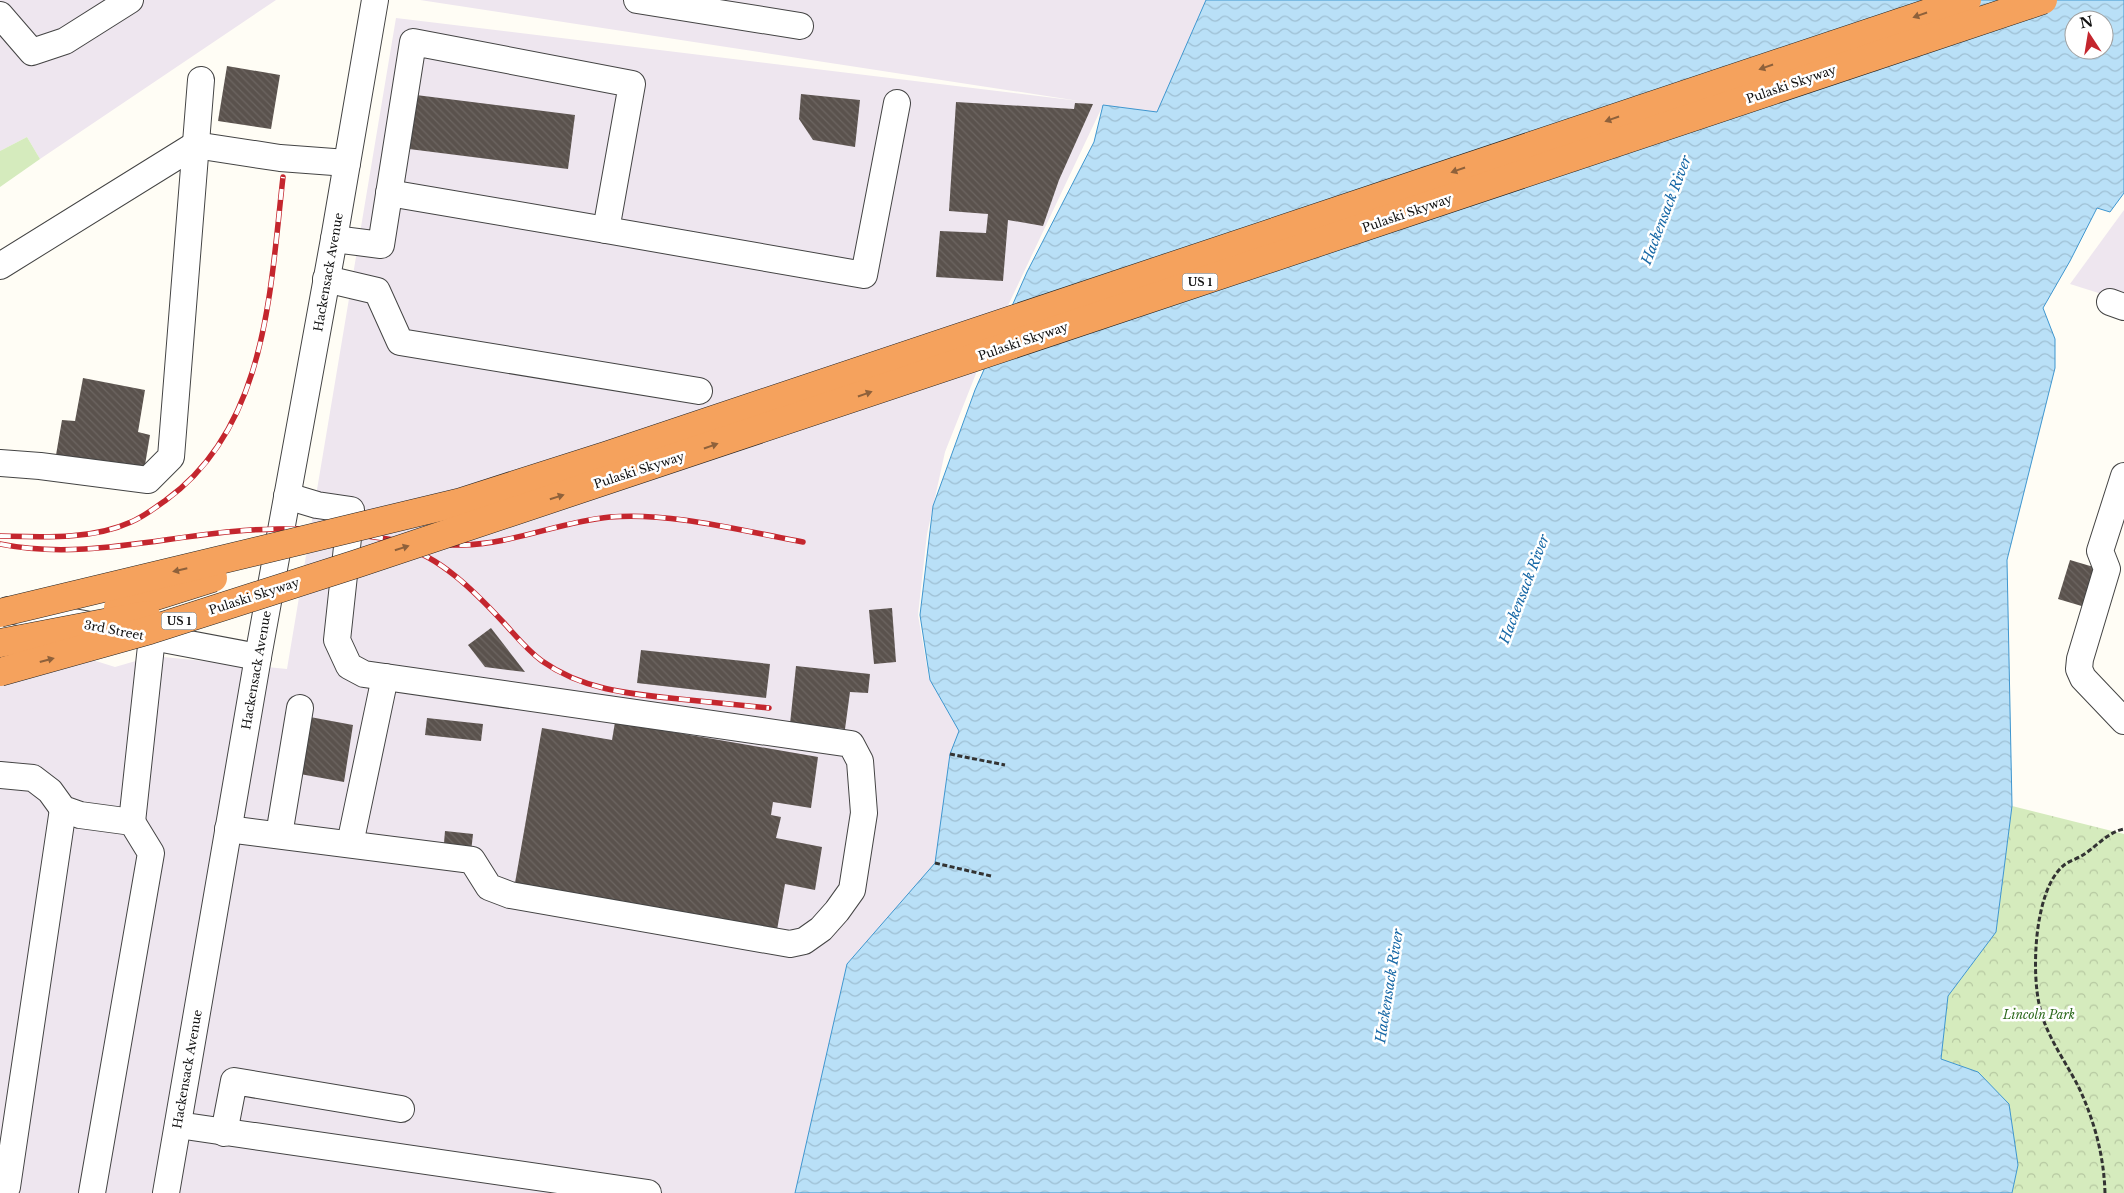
<svg xmlns="http://www.w3.org/2000/svg" width="2124" height="1193" font-family="'Libre Baskerville',serif">
  <style>
    .industrial { fill: #eee6ef }
    .grass { fill: #d5ebbd }
    .park { fill: url(#park-crowns) }
    .water { fill: url(#water-waves); stroke: #3f96cf; fill-rule: evenodd }
    .building { fill: url(#building-back-hatch) }
    .lines { fill: none; stroke-linecap: round; stroke-linejoin: round }
    .minor-casing { stroke: #444; stroke-width: 28 }
    .path { stroke: #333; stroke-width: 3; stroke-dasharray: 5 2.5; stroke-linecap: butt }
    .minor { stroke: #fff; stroke-width: 26 }
    .rail-casing { stroke: #c4262e; stroke-width: 5.5 }
    .rail { stroke: #fff; stroke-width: 4; stroke-dasharray: 11; stroke-linecap: butt }
    .highway-bridge-casing { stroke: #222; stroke-width: 29; stroke-linecap: butt }
    .highway-bridge { stroke: #f5a25d; stroke-width: 28 }
    .oneway { fill: #8e613b }
    .labels { text-anchor: middle; dominant-baseline: central; stroke-width: 5; stroke-linejoin: round; paint-order: stroke }
    .shield { fill: #fff; stroke: #585858; stroke-width: 1 }
    .shield-label { font-size: 11px; font-weight: bold; fill: #111 }
    .street-label { font-size: 12px; fill: #111; stroke: #fff }
    .park-label { font-size: 12px; font-style: italic; fill: #2f6b1f; stroke: #fff }
    .water-label { font-size: 14px; font-style: italic; fill: #1768a6; stroke: #fff }
  </style>
  <defs>
    <pattern id="park-crowns" width="20" height="18" patternUnits="userSpaceOnUse" patternTransform="scale(1.25)"><rect width="20" height="18" fill="#d5ebbd"/><path d="M2 6a3 3 0 1 1 6 0M12 15a3 3 0 1 1 6 0" fill="none" stroke="#b6c8a1"/></pattern>
    <pattern id="water-waves" width="16" height="10" patternUnits="userSpaceOnUse" patternTransform="scale(1.25)"><rect width="16" height="10" fill="#b9e0f7"/><path d="M0 5q4-4 8 0t8 0" fill="none" stroke="#9ebfd3"/></pattern>
    <pattern id="building-back-hatch" width="6" height="6" patternUnits="userSpaceOnUse" patternTransform="scale(1.25)"><rect width="6" height="6" fill="#5a524d"/><path d="M-1 5l2 2M0 0l6 6M5-1l2 2" fill="none" stroke="#6d6662"/></pattern>
  </defs>
  <rect width="100%" height="100%" fill="#fffdf5"/>
  <g class="industrial">
    <path d="M0,0H276L40,159L27,137L0,151Z"/>
    <path d="M420,0H1206L1157,113L1103,105L977,371L945,452L927,534L918,615L929,678L960,731L950,754L935,867L850,961L796,1193H0V631L115,667L153,656L287,669L396,18L1079,101Z"/>
    <path d="M2124,210V301L2070,284Z"/>
  </g>
  <path class="grass" d="M27,137L40,159L0,187V151Z"/>
  <path class="park" d="M2012,806L2124,834V1193H2012L2018,1165L1978,1072L1941,1059L1936,1017L1948,996L1996,932Z"/>
  <path class="water" d="M1206,0H2124V193L2110,212L2097,208L2070,261L2043,308L2055,339V368L2007,560L2012,806L1996,932L1948,996L1941,1059L1978,1072L2009,1104L2018,1165L2012,1193H795L847,964L935,863L950,754L959,731L930,680L920,615L933,506L975,390L1027,272L1094,142L1103,105L1157,112ZM2074,20H2104V50H2074Z"/>
  <g class="building">
    <path d="M227,66L280,75L271,129L218,121Z"/>
    <path d="M801,94L860,100L855,147L813,140L799,119Z"/>
    <path d="M416,95L575,115L568,169L409,149Z"/>
    <path d="M956,102L1074,109L1075,103L1093,104L1059,180L1043,226L1008,220L1003,281L936,277L940,231L986,233L988,214L949,211Z"/>
    <path d="M83,378L145,390L138,432L150,435L144,471L56,455L62,420L75,421Z"/>
    <path d="M2070,560L2097,568L2085,607L2058,599Z"/>
    <path d="M892,608L896,662L874,664L869,610Z"/>
    <path d="M491,628L525,672L485,667L468,645Z"/>
    <path d="M641,650L770,664L766,698L637,683Z"/>
    <path d="M796,666L870,674L868,693L850,692L845,729L790,724Z"/>
    <path d="M310,717L353,725L344,782L300,774Z"/>
    <path d="M427,718L483,724L481,741L425,735Z"/>
    <path d="M615,722L818,757L811,808L773,802L771,815L781,817L776,838L822,847L815,890L785,884L777,930L515,883L542,728L612,740Z"/>
    <path d="M445,831L473,834L469,870L442,867Z"/>
  </g>
  <g class="lines">
    <defs>
      <g id="minor">
        <path d="M637,0L800,26"/>
        <path d="M0,15L32,52L65,41L130,0"/>
        <path d="M389,193L606,230"/>
        <path d="M334,239L381,245L413,42L632,84L606,230L864,275L897,103"/>
        <path d="M0,266L195,145L280,158L347,163"/>
        <path d="M326,279L377,291L400,342L699,391"/>
        <path d="M2110,302L2124,307"/>
        <path d="M0,463L40,466L148,480L171,457L201,80"/>
        <path d="M2124,476L2100,551L2107,569L2080,659L2079,669L2083,678L2124,721"/>
        <path d="M8,610L90,625"/>
        <path d="M131,633L258,657"/>
        <path d="M0,775L33,778L50,791L63,809L80,815L132,822L151,853L92,1193"/>
        <path d="M132,822L152,637"/>
        <path d="M228,829L472,860L489,887L510,895L790,944L804,941L821,929L837,911L852,890L864,813L860,761L851,744L364,674L349,666L337,640L351,510L317,505L287,496"/>
        <path d="M279,835L300,708"/>
        <path d="M350,844L385,677"/>
        <path d="M178,1125L648,1193"/>
        <path d="M224,1133L234,1081L401,1109"/>
        <path d="M7,1187L63,809"/>
        <path d="M166,1193L258,657L334,239L375,0"/>
      </g>
    </defs>
    <use href="#minor" class="minor-casing"/>
    <g class="path">
      <path d="M950,754L1005,765"/>
      <path d="M935,863L991,876"/>
      <path d="M2105,1193C2104,1157 2095,1123 2080,1090C2067,1063 2047,1038 2040,1008C2031,973 2034,891 2063,866C2068,861 2077,859 2083,855C2097,846 2108,832 2124,829"/>
    </g>
    <use href="#minor" class="minor"/>
    <defs>
      <g id="rail">
        <path d="M0,536C42,537 92,540 131,522C143,517 155,508 166,500C267,427 270,291 283,177"/>
        <path d="M0,544C84,561 167,535 251,530C271,529 292,528 312,529C362,533 411,546 462,545C513,544 559,522 610,517C672,512 742,531 803,542"/>
        <path d="M399,545C441,557 475,592 504,623C516,636 527,650 542,661C583,690 630,694 679,699C709,702 739,705 769,708"/>
      </g>
    </defs>
    <use href="#rail" class="rail-casing"/>
    <use href="#rail" class="rail"/>
    <defs>
      <g id="highway-bridge">
        <path d="M118,608L213,578"/>
        <path d="M0,613L461,502L608,455L1967,0"/>
        <path d="M0,643L146,615"/>
        <path d="M0,672L150,630L356,564L2043,0"/>
      </g>
    </defs>
    <use href="#highway-bridge" class="highway-bridge-casing"/>
    <use href="#highway-bridge" class="highway-bridge"/>
  </g>
  <defs><path id="oneway-solid" d="M-6-.8H1V-3.2L6.5 0L1 3.2V.8H-6Z" transform="scale(1.25)"/></defs>
  <g class="oneway">
    <use href="#oneway-solid" transform="translate(1920 15) rotate(161)"/>
    <use href="#oneway-solid" transform="translate(1766 67) rotate(161)"/>
    <use href="#oneway-solid" transform="translate(1612 119) rotate(161)"/>
    <use href="#oneway-solid" transform="translate(1458 170) rotate(161)"/>
    <use href="#oneway-solid" transform="translate(865 394) rotate(-19)"/>
    <use href="#oneway-solid" transform="translate(711 446) rotate(-19)"/>
    <use href="#oneway-solid" transform="translate(557 497) rotate(-18)"/>
    <use href="#oneway-solid" transform="translate(402 548) rotate(-18)"/>
    <use href="#oneway-solid" transform="translate(180 570) rotate(167)"/>
    <use href="#oneway-solid" transform="translate(47 660) rotate(-15)"/>
  </g>
  <g class="labels">
    <g class="shield">
      <rect x="1182.5" y="273.5" width="35" height="17" rx="4"/>
      <rect x="161.5" y="612.5" width="35" height="17" rx="4"/>
    </g>
    <g class="shield-label">
      <text x="1200" y="282">US 1</text>
      <text x="179" y="621">US 1</text>
    </g>
    <g class="street-label">
      <text transform="translate(1791 84) rotate(-19)">Pulaski Skyway</text>
      <text transform="translate(1407 213) rotate(-19)">Pulaski Skyway</text>
      <text transform="translate(328 272) rotate(-80)">Hackensack Avenue</text>
      <text transform="translate(1023 341) rotate(-19)">Pulaski Skyway</text>
      <text transform="translate(639 470) rotate(-18)">Pulaski Skyway</text>
      <text transform="translate(254 596) rotate(-18)">Pulaski Skyway</text>
      <text transform="translate(114 630) rotate(11)">3rd Street</text>
      <text transform="translate(256 670) rotate(-80)">Hackensack Avenue</text>
      <text transform="translate(187 1069) rotate(-80)">Hackensack Avenue</text>
    </g>
    <g class="park-label">
      <text x="2039" y="1014">Lincoln Park</text>
    </g>
    <g class="water-label">
      <text transform="translate(1666 210) rotate(-69)">Hackensack River</text>
      <text transform="translate(1524 589) rotate(-69)">Hackensack River</text>
      <text transform="translate(1389 986) rotate(-81)">Hackensack River</text>
    </g>
  </g>
  <g transform="translate(2089 35) rotate(348)"><circle r="24" fill="#ffffff" stroke="#a0a0a0"/>
  <path d="M0-4L9 19L0 12L-9 19Z" fill="#c4262e"/>
  <text y="-8" font-size="14" font-weight="bold" text-anchor="middle" fill="#111111">N</text>
  </g>
</svg>
